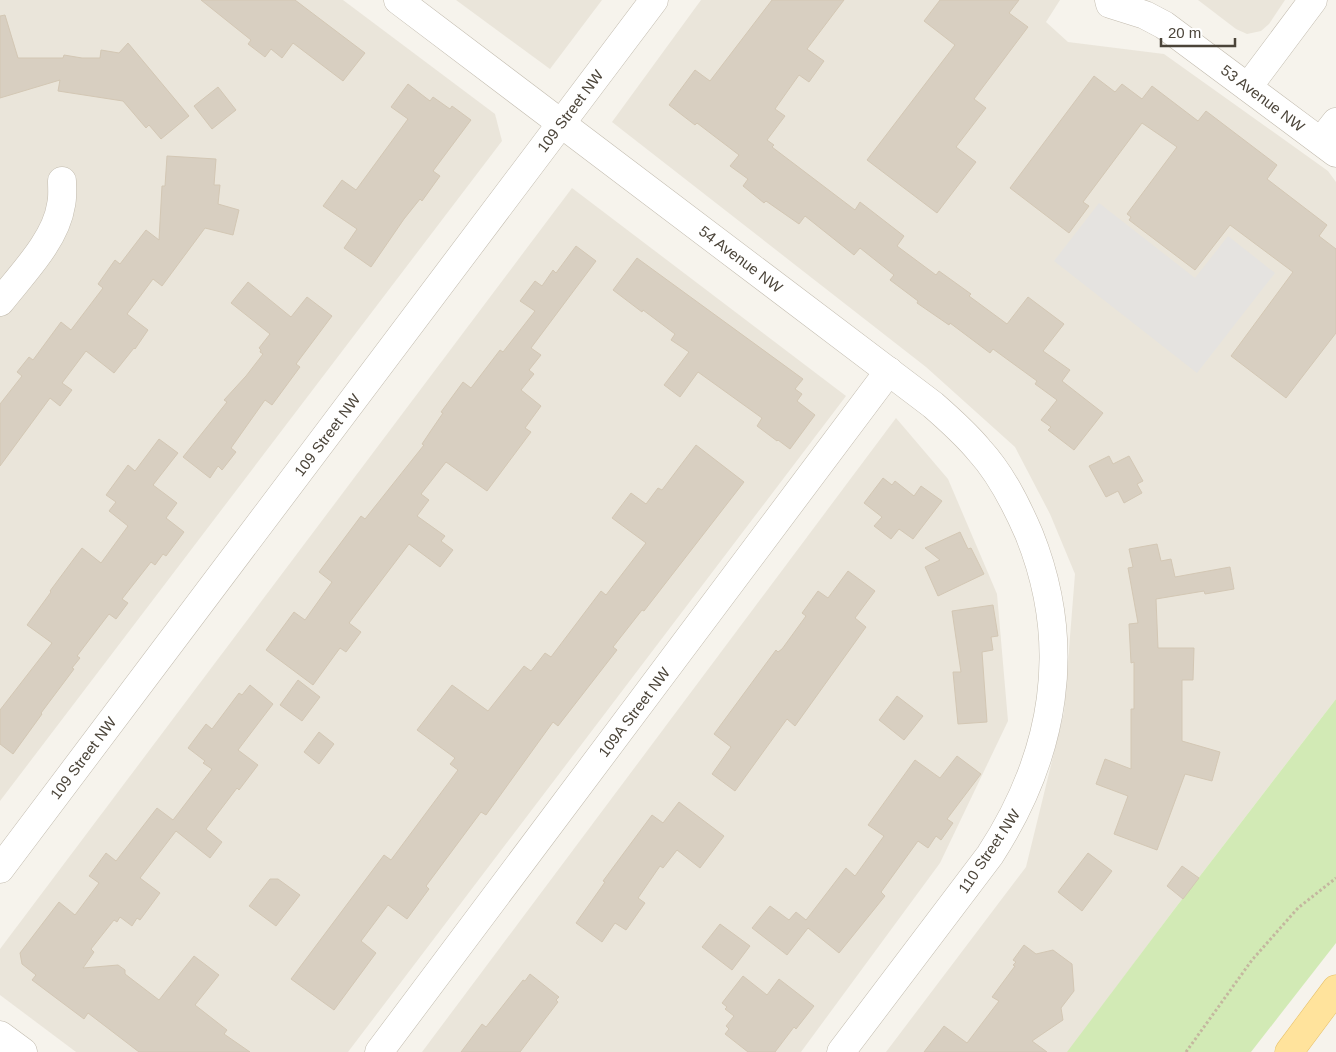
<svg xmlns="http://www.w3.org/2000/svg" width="1336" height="1052" font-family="Helvetica,sans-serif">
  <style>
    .residential { fill: #eae5da }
    .green { fill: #d2eab5 }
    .parking { fill: #e5e3e0 }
    .building { fill: #d8cfc1; stroke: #d3c7b4 }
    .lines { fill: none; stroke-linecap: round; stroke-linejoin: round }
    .minor-casing { stroke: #c2bbae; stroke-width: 29 }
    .major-casing { stroke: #e6c16a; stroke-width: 29 }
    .path { stroke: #c4b79f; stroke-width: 3; stroke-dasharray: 2.5 2.5; stroke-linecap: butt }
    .minor { stroke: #fff; stroke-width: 28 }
    .major { stroke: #ffe39c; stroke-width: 28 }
    .labels { text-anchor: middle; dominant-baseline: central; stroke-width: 5; stroke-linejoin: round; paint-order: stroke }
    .street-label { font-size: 15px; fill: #4b4439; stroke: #fff }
  </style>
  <rect width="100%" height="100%" fill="#f6f3ec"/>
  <g class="residential">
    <path d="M0,0H343L495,114L502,141L0,801Z"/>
    <path d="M456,0H602L550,69Z"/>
    <path d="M701,0H1060L1046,22L1068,42L1164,54L1328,171L1336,182V699L1173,911L1068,1052H886L1026,867L1064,712L1075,574L1050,514L1015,447L926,367L612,122Z"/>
    <path d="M1198,0H1285L1269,24L1261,31L1247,34L1236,29Z"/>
    <path d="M572,188L846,396L348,1052H76L0,995V949Z"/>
    <path d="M896,418L948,479L997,594L1008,721L940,863L801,1052H422Z"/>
  </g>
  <path class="green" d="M1336,699V943L1251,1052H1067L1173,911Z"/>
  <path class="parking" d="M1099,203L1195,278L1228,236L1275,273L1197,373L1054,261Z"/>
  <g class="building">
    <path d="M201,0H295L365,53L343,81L293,43L282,58L271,49L265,57L248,44L251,40Z"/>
    <path d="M772,0H844L807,49L824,61L809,82L799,75L775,109L785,116L767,140L774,145L772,147L855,210L860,202L904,236L897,246L936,275L939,271L971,294L969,296L1007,324L1028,297L1064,324L1043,351L1070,370L1062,381L1103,413L1074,450L1048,430L1051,427L1041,420L1057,400L1035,384L1037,381L993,349L990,353L950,323L949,325L917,303L918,301L890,280L894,275L860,248L854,255L805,216L799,224L766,201L764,203L743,186L748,179L730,166L739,155L697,123L695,125L669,105L695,70L710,81Z"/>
    <path d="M940,0H1019L1009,13L1028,27L974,99L986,108L956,147L976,162L937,213L867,160L955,45L924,21Z"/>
    <path d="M5,15L18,58H63L64,55L82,58H100L101,50L119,53L128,43L189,116L161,139L149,125L146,128L123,101L58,91L60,80L0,98V16Z"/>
    <path d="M1094,76L1115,92L1122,84L1142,99L1152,86L1198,121L1206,111L1277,165L1267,179L1327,225L1319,236L1336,249V333L1286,398L1231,356L1293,272L1230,225L1195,270L1129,220L1131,217L1127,214L1177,147L1142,123L1083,202L1089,206L1069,233L1010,188Z"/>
    <path d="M408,84L430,101L433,97L450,109L452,106L471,120L433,171L440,176L422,201L420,199L404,219L371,267L344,248L357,229L323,206L342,180L356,190L408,119L391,107Z"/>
    <path d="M218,87L236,110L212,129L194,106Z"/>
    <path d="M167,156L216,159L214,185H220L218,204L239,210L233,235L205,228L162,286L153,279L127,314L148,330L135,349L134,348L114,373L86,351L62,383L72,390L60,406L50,398L0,466V404L22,376L17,372L29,357L33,360L61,322L71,330L103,288L98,284L115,260L120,264L146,230L159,240L162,186H165Z"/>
    <path d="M576,246L596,261L531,348L541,355L529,370L534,374L521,390L541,406L525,428L531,432L487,491L446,462L421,494L429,500L417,516L445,536L441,541L453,550L440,567L409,544L349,623L361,632L346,652L340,648L313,685L266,650L294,612L305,620L332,582L319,572L361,516L365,519L424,445L422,444L430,432L443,413L441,412L463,382L471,388L500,350L503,352L535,311L520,301L535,281L542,286L553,270L556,273Z"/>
    <path d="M637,258L803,379L795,389L802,394L797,401L815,415L790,449L778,440L777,441L757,426L762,418L698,372L680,397L664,385L689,352L671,340L675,334L643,310L642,312L613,290Z"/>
    <path d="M248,282L291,317L307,297L332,316L296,364L300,367L272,405L265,400L231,448L236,452L222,470L218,466L210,478L183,457L227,402L224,400L246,376L263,354L260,352L261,350L259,348L270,334L231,303Z"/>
    <path d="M159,439L178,453L153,485L177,503L166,518L184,532L166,556L163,554L155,565L151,562L122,599L128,603L116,619L109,614L77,656L80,658L72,668L74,669L41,713L42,714L13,754L0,744V710L52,643L27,625L51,592L50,591L82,548L101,563L128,526L109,511L116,502L106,495L128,465L135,471Z"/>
    <path d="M696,445L744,482L644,611L642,610L613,647L617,650L558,726L553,722L486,815L481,812L426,886L429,889L407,919L388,905L361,941L376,953L334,1010L291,979L384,855L391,860L458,770L450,764L455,758L417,730L452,685L488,711L524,666L531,671L545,653L551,657L601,591L606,595L646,543L612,518L631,493L646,504L658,488L662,490Z"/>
    <path d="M1109,456L1113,464L1129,456L1143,481L1137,484L1142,493L1124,503L1118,491L1106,497L1089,466Z"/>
    <path d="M883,478L892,485L895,481L914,496L921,486L942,501L913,539L899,529L891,539L874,526L882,517L864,503Z"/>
    <path d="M960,532L968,549L971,548L984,574L938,596L925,567L940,560L925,548Z"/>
    <path d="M1157,544L1161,561L1171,559L1175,577L1230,567L1234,589L1205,594L1204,591L1156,599L1158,648H1194L1193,680H1182V741L1220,752L1212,781L1185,774L1157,850L1114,834L1128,796L1096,784L1105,759L1131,769V709H1134V662L1131,663L1129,624L1138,623L1128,568L1133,567L1129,549Z"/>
    <path d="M848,571L875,591L855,618L866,627L795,726L787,719L735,791L712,774L731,747L714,734L776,650L778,652L782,649L806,616L802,613L818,591L828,598Z"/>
    <path d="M993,605L998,636L991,637L993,650L982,652L987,722L958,724L953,672H961L952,611Z"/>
    <path d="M298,680L320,697L302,721L280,705Z"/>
    <path d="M250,685L273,704L238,750L258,765L239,790L237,788L206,829L222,842L210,858L176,831L140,878L160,893L140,920L137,918L132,926L120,917L117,922L114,920L91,949L94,952L83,968L118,965L125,970V974L159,1000L194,956L219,975L195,1005L227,1030L224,1034L250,1052H139L88,1013L84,1019L32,980L36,975L22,964L20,953L59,902L75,915L99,883L89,876L106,853L116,861L157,808L173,820L212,769L203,763L205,761L188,748L206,724L212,729L239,693L242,695Z"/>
    <path d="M897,696L923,716L904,740L879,720Z"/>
    <path d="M319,732L334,744L319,764L304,752Z"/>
    <path d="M957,756L981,774L947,819L953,823L941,840L936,836L928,848L918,841L881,892L885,896L839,953L808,928L787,955L752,928L770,906L789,920L796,912L806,920L846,868L855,876L884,836L868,825L915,760L940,778Z"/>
    <path d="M679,802L724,836L700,868L677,850L663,868L660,866L638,898L645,903L626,930L615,923L602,942L576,923L605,882L603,881L652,815L663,823Z"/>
    <path d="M1088,853L1112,871L1082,911L1058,892Z"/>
    <path d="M1182,866L1199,878L1183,899L1167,886Z"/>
    <path d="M270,879H278L300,895L276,926L249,906Z"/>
    <path d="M720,924L750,946L732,970L702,947Z"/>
    <path d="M1024,945L1036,954L1053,950L1072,964L1074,991L1061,1008L1063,1020L1032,1041L1047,1052H924L944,1026L967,1043L999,1001L992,997L1015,966L1013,965L1016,962L1013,960Z"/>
    <path d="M530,974L559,997L556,1000L558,1002L520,1052H461L482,1024L486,1027L523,980L525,981Z"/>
    <path d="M743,976L767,995L779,979L814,1006L796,1029L794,1027L775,1052H748L725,1034L729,1029L726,1026L734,1016L725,1009L727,1007L722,1003Z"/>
  </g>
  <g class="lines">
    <defs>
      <g id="minor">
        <path d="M398,0L933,405C949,419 965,433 979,450C1001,474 1016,504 1029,534C1074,646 1055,755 990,855L841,1052"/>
        <path d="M1109,0L1110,4L1145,15L1164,25L1336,153"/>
        <path d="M1248,87L1313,0"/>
        <path d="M1321,141L1336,122"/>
        <path d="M0,302C21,275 56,240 61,205C63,197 62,189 62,181"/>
        <path d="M0,869L654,0"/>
        <path d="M0,1035L23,1052"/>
        <path d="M379,1052L889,371"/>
      </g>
      <path id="major" d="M1289,1052L1336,989"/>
    </defs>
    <use href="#minor" class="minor-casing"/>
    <use href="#major" class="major-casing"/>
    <path class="path" d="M1186,1052L1252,960L1298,908L1336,878"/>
    <use href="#minor" class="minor"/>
    <use href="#major" class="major"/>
  </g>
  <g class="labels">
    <g class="street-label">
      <text transform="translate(1263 98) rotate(37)">53 Avenue NW</text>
      <text transform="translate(570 111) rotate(-53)">109 Street NW</text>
      <text transform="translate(741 259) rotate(37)">54 Avenue NW</text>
      <text transform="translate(327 435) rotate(-53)">109 Street NW</text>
      <text transform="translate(634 712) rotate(-53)">109A Street NW</text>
      <text transform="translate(83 758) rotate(-53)">109 Street NW</text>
      <text transform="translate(989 851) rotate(-56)">110 Street NW</text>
    </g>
  </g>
  <path d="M1161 38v8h74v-8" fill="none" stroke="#4b4439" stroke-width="2.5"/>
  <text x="1168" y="38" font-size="15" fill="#4b4439" stroke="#ffffff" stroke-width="4" paint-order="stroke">20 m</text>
</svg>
